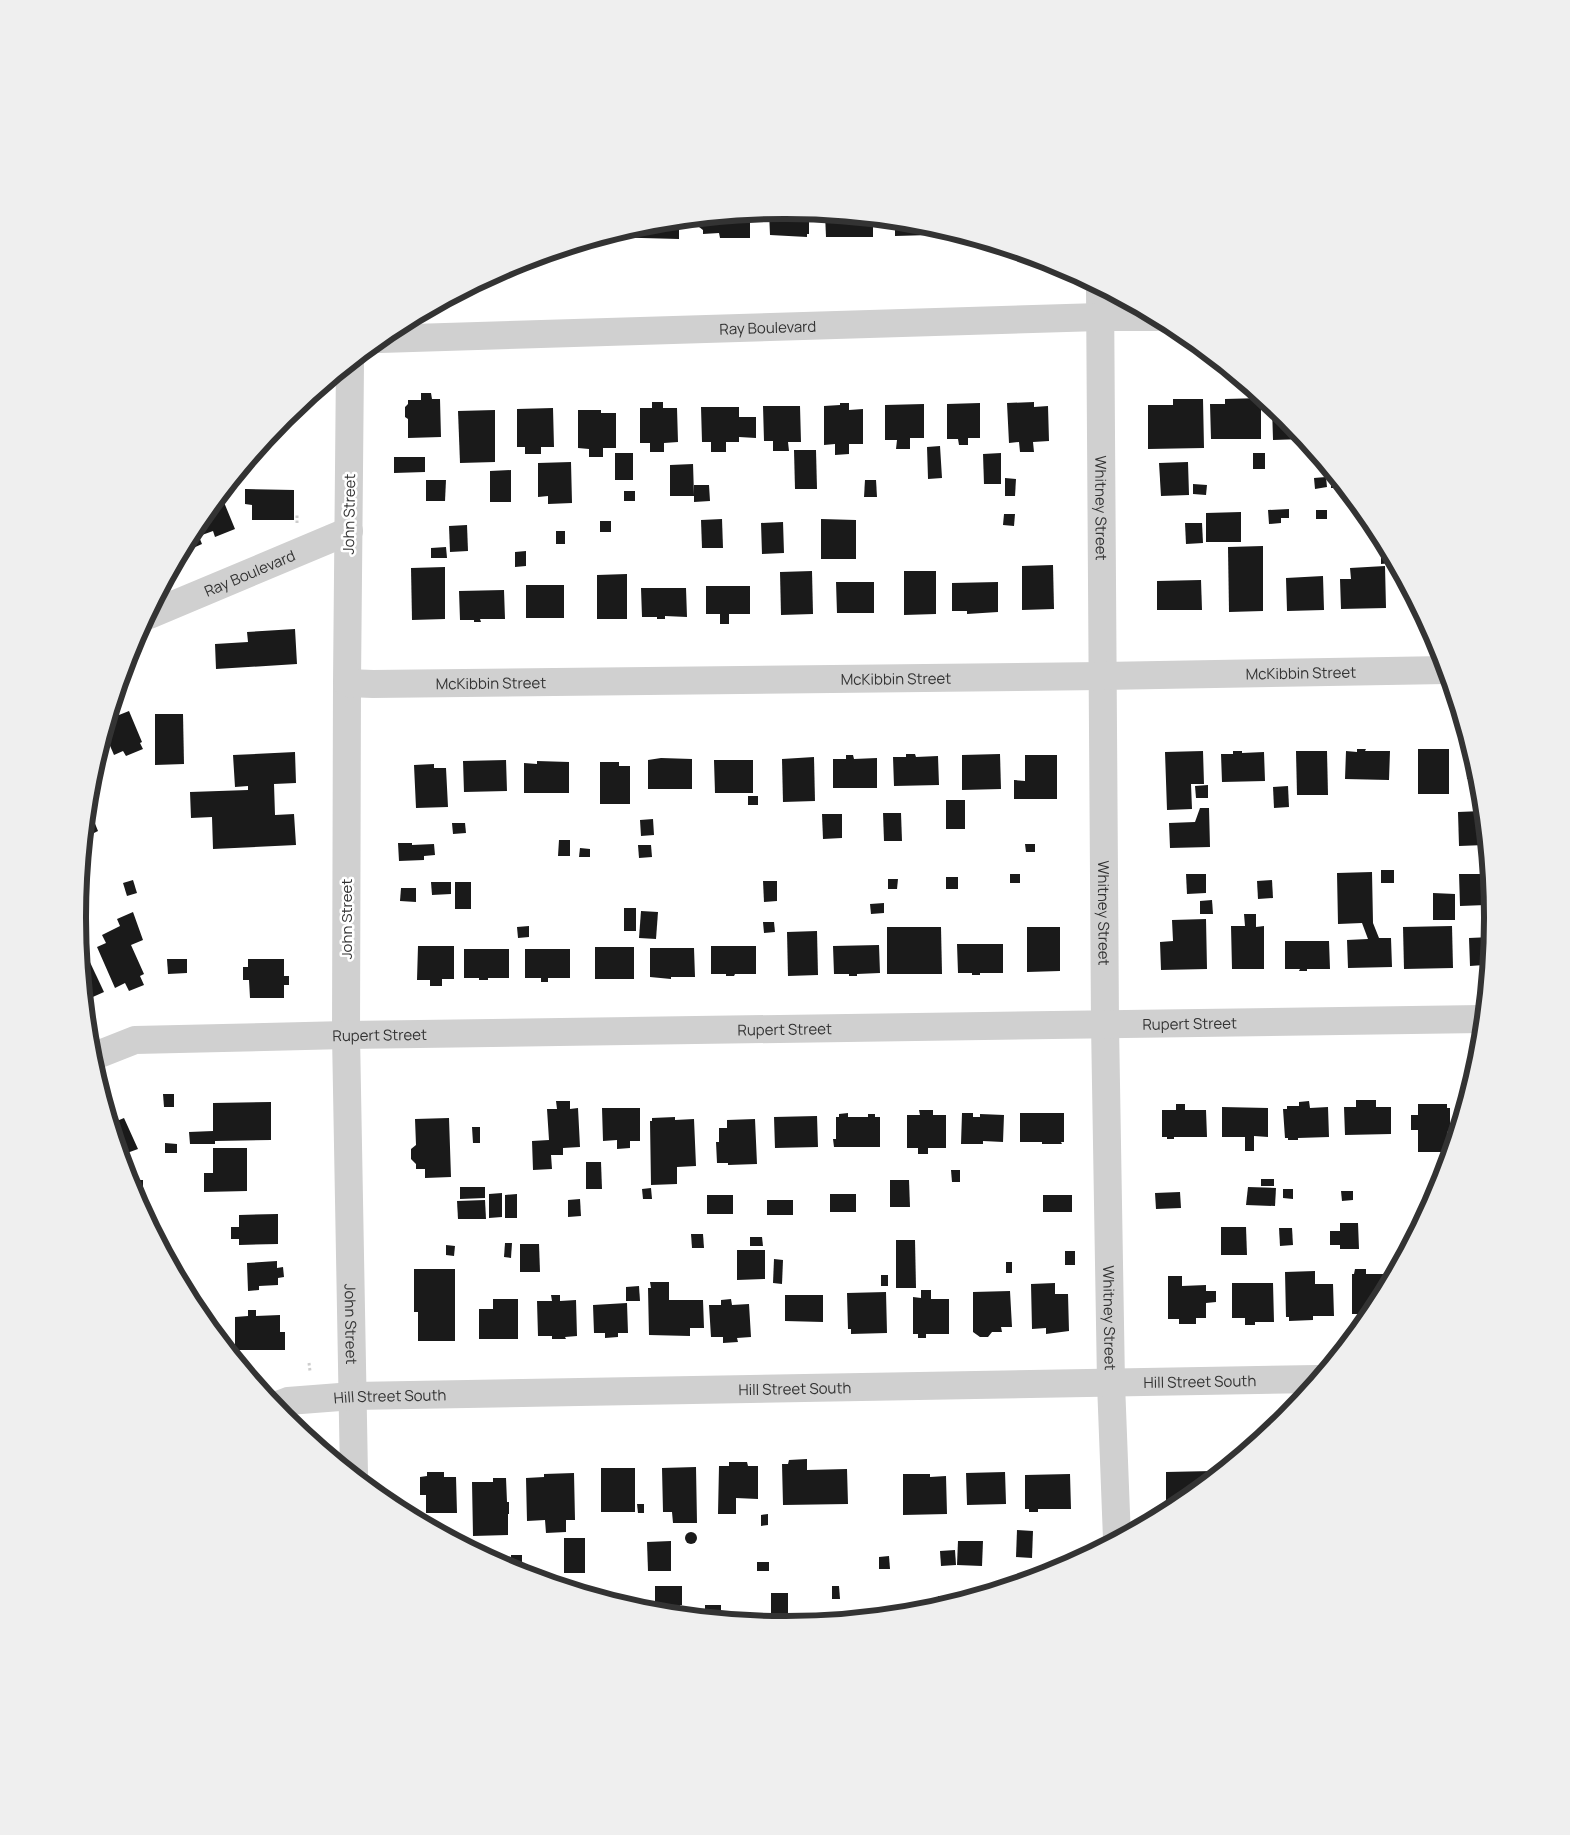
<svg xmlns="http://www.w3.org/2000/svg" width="1570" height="1835" font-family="Manrope,sans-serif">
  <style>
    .building { fill: #1a1a1a }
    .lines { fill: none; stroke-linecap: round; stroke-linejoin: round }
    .path { stroke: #cdcdcd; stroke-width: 3; stroke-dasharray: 2.5 2.5; stroke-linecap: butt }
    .minor { stroke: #d0d0d0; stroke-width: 28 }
    .labels { text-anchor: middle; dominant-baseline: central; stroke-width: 5; stroke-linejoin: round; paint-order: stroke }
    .street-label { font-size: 15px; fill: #333; stroke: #fff }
    .rim { fill: none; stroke: #333; stroke-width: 6 }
  </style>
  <rect width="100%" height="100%" fill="#fff"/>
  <g class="building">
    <path d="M785,210L809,212V234H807V237L770,235L769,212Z"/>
    <path d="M750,213V238H720L719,233L703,234V230L691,221Z"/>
    <path d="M825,214L873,219V237H826Z"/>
    <path d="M679,220V239L604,237L647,224Z"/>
    <path d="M895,221L930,226V235L895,236Z"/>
    <path d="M421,393H431L432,399H440L441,437L408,438V419L405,417V407L408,404V400H421Z"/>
    <path d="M1261,398V439H1211L1210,404H1225V399Z"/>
    <path d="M1173,399H1203L1204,448L1148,449V405H1173Z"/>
    <path d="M652,402H663V408H677L678,442L664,443V452H650V443H640V408H652Z"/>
    <path d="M1034,402V407L1048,406L1049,441L1033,442L1034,452H1020L1019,442L1009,443L1007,403Z"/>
    <path d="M840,403H849V410L863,409V444H849V454L835,455V444L824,445V406L840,405Z"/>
    <path d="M980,403V438H968V445H959L958,439H947V404Z"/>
    <path d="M924,404V438H910V449H896L897,440H885V405Z"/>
    <path d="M763,406H800L801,442H788L789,451H773V441H764Z"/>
    <path d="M701,407H739V417H756V438L739,437V442H726V452H711V442H702Z"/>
    <path d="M1272,407L1285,417L1303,439L1273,440Z"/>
    <path d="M553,408L554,447H541V454H525V447H517V409Z"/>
    <path d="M495,410V462L460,463L458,411Z"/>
    <path d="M578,410H601V413H616V448H603V457H589V449L578,448Z"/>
    <path d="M940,446L942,478L928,479L927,447Z"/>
    <path d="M794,450H816L817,489H795Z"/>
    <rect x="615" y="453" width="18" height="27"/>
    <path d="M1001,453V484H984L983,454Z"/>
    <rect x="1253" y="453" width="12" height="16"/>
    <path d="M394,457H425V472L394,473Z"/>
    <path d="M571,462L572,503L548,504V496L538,497V463Z"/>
    <path d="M1188,462L1189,495L1161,496L1159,463Z"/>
    <path d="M693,464L694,496H670V465Z"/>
    <path d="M511,470V502H490V471Z"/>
    <path d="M1331,472L1343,488H1331Z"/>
    <path d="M1326,477L1327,487L1315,489L1314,478Z"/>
    <path d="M1005,478L1016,479L1015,496H1005Z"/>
    <path d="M426,480H446L445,501H426Z"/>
    <path d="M865,480H876L877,497H864Z"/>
    <path d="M1193,484L1207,485L1206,495L1193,494Z"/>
    <path d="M694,485H709L710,501L694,502Z"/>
    <path d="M245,489L294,490V520H252V505L245,504Z"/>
    <rect x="624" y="491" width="11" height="10"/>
    <path d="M221,495L235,529L215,537L213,531L202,535L197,524Z"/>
    <path d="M1289,509V518H1281V523L1269,524L1268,510Z"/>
    <rect x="1316" y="510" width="11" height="9"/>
    <path d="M1241,512V542H1206V513Z"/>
    <path d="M1004,514H1015L1014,526L1003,525Z"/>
    <path d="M722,519L723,548H702L701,520Z"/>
    <path d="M821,519L856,520V559H821Z"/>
    <rect x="600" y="521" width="11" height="11"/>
    <path d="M783,522L784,553L762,554L761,523Z"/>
    <path d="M1185,523H1202L1203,543L1186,544Z"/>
    <path d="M467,525L468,551L450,552L449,526Z"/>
    <path d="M195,527L202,544L182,553Z"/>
    <rect x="556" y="531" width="9" height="13"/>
    <path d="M1263,546V611L1229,612L1228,547Z"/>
    <path d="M446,547L447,558H431V548Z"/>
    <path d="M526,551V566L515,567V552Z"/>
    <path d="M1381,551H1387L1391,558V563L1381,564Z"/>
    <path d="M1053,565L1054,609L1022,610V566Z"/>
    <path d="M1385,566L1386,608L1341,609L1340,579H1351L1350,568Z"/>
    <path d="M445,567V619L412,620L411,568Z"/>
    <path d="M812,571L813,614L781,615L780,572Z"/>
    <path d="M904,571H936V614L904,615Z"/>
    <path d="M627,574V619H597V575Z"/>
    <path d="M1323,576L1324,610L1287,611L1286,578Z"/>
    <path d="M1201,580L1202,610H1157V581Z"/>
    <path d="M836,582H874V613H837Z"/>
    <path d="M998,582V612L967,614V611H952V583Z"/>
    <rect x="526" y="585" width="38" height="33"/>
    <path d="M706,586H750V614H729V624H720V614H706Z"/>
    <path d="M641,588H686L687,617L665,616V619H657V617H642Z"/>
    <path d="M504,590L505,619H480L481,622H474V620H460L459,591Z"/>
    <path d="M295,629L297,664L216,669L215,644L248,642L247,632Z"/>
    <path d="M117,711L119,715L129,711L142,742L140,743L143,749L126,756L123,751L114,755L105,734L111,714Z"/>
    <path d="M155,714H183L184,764L155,765Z"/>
    <path d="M1357,749H1366L1365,751H1390L1389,780L1345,779L1346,751L1357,752Z"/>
    <rect x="1418" y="749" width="31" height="45"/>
    <path d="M1466,750H1470L1479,779H1467Z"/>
    <path d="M1203,751L1204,784H1191L1192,809L1167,810L1165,752Z"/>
    <path d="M1233,751H1242V753L1264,752L1265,781L1222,782L1221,754H1233Z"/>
    <path d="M1296,751H1327L1328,795H1297Z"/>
    <path d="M295,752L296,783L274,784L275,815L294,814L296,845L213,849L212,817L191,818L190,792L248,790V786L235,787L233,755Z"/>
    <path d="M906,754H915L916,757L938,756L939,785L894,786L893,757H906Z"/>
    <path d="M1000,754L1001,789L962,790V755Z"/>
    <path d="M846,755H853L854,759L877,758V788H833V759H846Z"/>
    <path d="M1025,755H1057V799H1014V780L1025,781Z"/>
    <path d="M814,757L815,801L783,802L782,759Z"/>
    <path d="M661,758L692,759V789H648V760Z"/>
    <path d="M506,760L507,791L464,792L463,761Z"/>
    <path d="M714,760H753V793H715Z"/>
    <path d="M537,761L569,762V793H524V763L537,764Z"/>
    <path d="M600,762H619V766H630V804H600Z"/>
    <path d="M434,764V768H446L448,807L416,808L414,765Z"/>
    <path d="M1208,785V798H1196L1195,786Z"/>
    <path d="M1288,786L1289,807L1274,808L1273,787Z"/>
    <rect x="748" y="796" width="10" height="9"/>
    <rect x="946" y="800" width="19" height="29"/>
    <path d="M1200,808H1209L1210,847L1170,848L1169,823L1195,822Z"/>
    <path d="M1482,811L1485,845L1459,846L1458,812Z"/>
    <path d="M883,813H901L902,841H884Z"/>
    <path d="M822,814H842V838L823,839Z"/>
    <path d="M653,819L654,835L641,836L640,820Z"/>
    <path d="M94,821L98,831L90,835L87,824Z"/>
    <path d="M452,823H465L466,833L453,834Z"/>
    <path d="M559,840H570V856H558Z"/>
    <path d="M398,843H412V845L434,844L435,855L424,856V860L399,861Z"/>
    <path d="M1025,844H1035V852H1026Z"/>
    <path d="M638,845H651L652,857L639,858Z"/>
    <path d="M580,848L590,849V857H579Z"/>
    <rect x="1381" y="870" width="13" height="13"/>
    <path d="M1372,872L1373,923L1379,938H1391L1392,967L1348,968L1347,940L1368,939L1362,923L1338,924L1337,873Z"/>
    <rect x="1010" y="874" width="10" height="9"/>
    <path d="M1186,874H1206V893L1187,894Z"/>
    <path d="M1459,874H1485L1486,905L1460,906Z"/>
    <rect x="946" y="877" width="12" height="12"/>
    <path d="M888,879H898L897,889H888Z"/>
    <path d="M133,880L137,893L127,896L123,883Z"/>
    <path d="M1272,880L1273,898L1258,899L1257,881Z"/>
    <path d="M763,881H777V901L764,902Z"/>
    <path d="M431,882H451V894L432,895Z"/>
    <rect x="455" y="882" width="16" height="27"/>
    <path d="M401,888H416V902L400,901Z"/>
    <path d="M1433,893L1455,894V920H1433Z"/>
    <path d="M1212,900L1213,914H1200V901Z"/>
    <path d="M884,903V913L871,914L870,904Z"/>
    <rect x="624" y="908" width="12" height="23"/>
    <path d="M641,911L658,912L656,939L639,938Z"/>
    <path d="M133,912L143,940L131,945L144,974L140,976L144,985L129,991L125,983L115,988L97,947L106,943L102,935L120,926L117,919Z"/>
    <path d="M1244,914H1256V927L1264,926V969H1232L1231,926H1245Z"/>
    <path d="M1206,919L1207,969L1161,970L1160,942L1173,941L1172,920Z"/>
    <path d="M763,922H774L775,932L764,933Z"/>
    <path d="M529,926V937L518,938L517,927Z"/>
    <path d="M1452,926L1453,968L1404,969L1403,927Z"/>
    <path d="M887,927H941L942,974H887Z"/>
    <path d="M1027,927H1060V971L1027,972Z"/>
    <path d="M817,931L818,975L788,976L787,932Z"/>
    <path d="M1491,937L1487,969H1484V965L1470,966L1469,938Z"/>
    <path d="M80,941L104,992L86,1000Z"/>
    <path d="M1285,941H1329L1330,969H1307V971H1299L1300,969H1285Z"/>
    <path d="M957,944H1003V973H980V975H972V973H958Z"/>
    <path d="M879,945L880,973L857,974V976H849V974H834L833,946Z"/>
    <path d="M418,946H454V979H442V986H430V980H417Z"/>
    <path d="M711,946H756V974H735L734,976H726V974H711Z"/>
    <rect x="595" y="947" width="39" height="32"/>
    <path d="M650,948H694L695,977H671V979L650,977Z"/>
    <path d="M464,949H509V978H488V980H479V978H464Z"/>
    <path d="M525,949H570V978H548V982H541V978H525Z"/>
    <path d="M167,959H187V973L168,974Z"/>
    <path d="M248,959H284V976H289V985H284V998H250L249,980H243V967H248Z"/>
    <path d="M163,1094H174V1107H164Z"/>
    <path d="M1356,1100H1376V1107H1391V1134L1345,1135L1344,1107H1356Z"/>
    <path d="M556,1101H570V1109L578,1108L580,1147L563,1148V1155H551L552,1169L533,1170L532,1141L549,1140L547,1109H557Z"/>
    <path d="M1309,1101L1310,1108L1328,1107L1329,1137L1298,1138V1140H1288V1138H1285L1283,1109H1287V1106H1299V1102Z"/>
    <path d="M271,1102V1140L215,1141V1144H190L189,1132L213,1131V1103Z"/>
    <path d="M1176,1104H1185V1110H1206L1207,1137H1174V1139H1167V1137H1162V1110H1176Z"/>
    <path d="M1418,1104H1447V1108H1450V1131L1447,1132L1448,1152H1418V1130H1411V1115H1418Z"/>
    <path d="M1222,1107L1268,1108V1137L1254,1136V1151H1245V1137H1222Z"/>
    <path d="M602,1108H640V1141H630V1148L617,1149V1140L603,1141Z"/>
    <path d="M919,1110H933V1115H946V1148H928V1154H918V1148H907V1115H920Z"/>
    <path d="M848,1113V1117H868V1114H875V1117H880V1147H834L833,1139H836V1117H839V1114Z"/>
    <path d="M962,1113H973V1117H980V1114L1004,1115L1003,1142L983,1141V1144H961Z"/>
    <path d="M1020,1113H1064V1142H1061L1062,1144H1042V1142H1020Z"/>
    <path d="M817,1116L818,1147L775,1148L774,1117Z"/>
    <path d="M675,1117V1120L694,1119L696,1166L677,1167V1184L651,1185L650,1121H652V1118Z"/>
    <path d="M124,1118L138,1149L127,1153L130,1161L124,1163L112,1123Z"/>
    <path d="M449,1118L451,1177L425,1178V1169H416V1164L411,1159V1149L416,1145L415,1119Z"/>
    <path d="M755,1119L757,1164L728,1165V1163H717L716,1142H719V1128H727V1120Z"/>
    <path d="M472,1127H480V1143H473Z"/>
    <path d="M165,1143L177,1144V1153H165Z"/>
    <path d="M213,1148H247V1191L204,1192V1173H213Z"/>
    <path d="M586,1162H601L602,1189H586Z"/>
    <path d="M951,1170H960V1182H952Z"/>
    <rect x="1261" y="1179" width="13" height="7"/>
    <path d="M133,1180H143V1193H134Z"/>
    <path d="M890,1180H909L910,1207H890Z"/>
    <path d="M460,1187H485V1198L460,1199Z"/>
    <path d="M1248,1187L1276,1188L1275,1206L1246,1205Z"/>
    <path d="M651,1188L652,1199H643L642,1189Z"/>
    <path d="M1283,1189H1293V1199L1283,1198Z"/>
    <path d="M1341,1191H1353V1200L1342,1201Z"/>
    <path d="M1180,1192L1181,1208L1156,1209L1155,1193Z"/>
    <path d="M502,1193V1217L489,1218V1194Z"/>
    <path d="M517,1194V1218H505V1195Z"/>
    <rect x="830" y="1194" width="26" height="18"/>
    <rect x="707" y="1195" width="26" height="19"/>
    <rect x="1043" y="1195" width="29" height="17"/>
    <path d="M580,1199L581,1216L568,1217V1200Z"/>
    <path d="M485,1200L486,1219H458L457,1201Z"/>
    <rect x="767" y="1200" width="26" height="15"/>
    <path d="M278,1214V1244L239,1245V1239H231V1227H239V1215Z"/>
    <path d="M1340,1223H1358L1359,1249H1340V1245H1330V1231H1340Z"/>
    <path d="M1221,1227H1246L1247,1255H1221Z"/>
    <path d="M1279,1228H1292L1293,1245L1280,1246Z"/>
    <path d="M691,1234H703L704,1248H692Z"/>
    <path d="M750,1237H762L763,1246H750Z"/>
    <path d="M896,1240H915L916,1288H896Z"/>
    <path d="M505,1243H512L511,1258L504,1257Z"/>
    <path d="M520,1244H539L540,1272H520Z"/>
    <path d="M446,1245L455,1246L454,1256L446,1255Z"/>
    <path d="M737,1250H765V1279L737,1280Z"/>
    <rect x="1065" y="1251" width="10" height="14"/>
    <path d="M774,1259L783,1260L782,1284L773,1283Z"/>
    <path d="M277,1261V1268L283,1267L284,1277L278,1278V1285L259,1286V1290L248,1291L247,1263Z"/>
    <rect x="1006" y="1262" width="6" height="11"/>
    <path d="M414,1269H455V1341H418V1312H414Z"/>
    <path d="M1355,1269H1366V1274H1393L1371,1314H1352V1274H1354Z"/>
    <path d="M1315,1271V1284H1333L1334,1316H1313V1320L1289,1321V1317H1286L1285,1272Z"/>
    <rect x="881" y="1275" width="7" height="11"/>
    <path d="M1168,1276H1182V1286L1206,1285V1291H1216V1302L1206,1303V1318H1196V1324H1179V1319H1168Z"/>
    <path d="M650,1282H669V1300H703L704,1328H690V1336L649,1335L648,1288H651Z"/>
    <path d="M1055,1283V1294H1068L1069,1331L1046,1334V1328L1032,1329L1031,1284Z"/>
    <path d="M1232,1283H1273L1274,1322H1255V1325H1245V1318H1232Z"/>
    <path d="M639,1286L640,1301H626V1287Z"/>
    <path d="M921,1290H931V1299H949V1334H926V1338H918V1334H913V1297L921,1298Z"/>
    <path d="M1010,1291L1012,1327H1001L1002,1332H992L988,1337H980L973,1332V1292Z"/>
    <path d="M886,1292L887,1333L851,1334V1329H848L847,1293Z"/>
    <path d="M551,1295H560V1301L576,1300L577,1336L565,1337L566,1339H552V1336H538L537,1301H552Z"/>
    <path d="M785,1295H823V1322L785,1321Z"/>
    <path d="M493,1299H518V1339H479V1309H493Z"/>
    <path d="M731,1299L732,1305L749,1304L751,1337L737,1338L738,1342L723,1343V1337H711L709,1305H721V1300Z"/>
    <path d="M627,1303L628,1333H618V1337L605,1338V1333H594L593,1305Z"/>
    <path d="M248,1310H256V1316L280,1315V1332H285V1350H235V1317L248,1316Z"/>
    <path d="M807,1459V1470L847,1469L848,1504L783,1505L782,1464H788L789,1460Z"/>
    <path d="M729,1462H747L748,1466H758V1499L736,1498V1514H718L719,1466H729Z"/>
    <path d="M696,1467L697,1523H673L672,1512H663L662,1468Z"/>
    <rect x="601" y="1468" width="34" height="44"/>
    <path d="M1212,1471V1478L1178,1506L1166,1507V1472Z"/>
    <path d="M427,1472H444V1477H456L457,1513H426V1495H420V1477L427,1476Z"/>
    <path d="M1005,1472L1006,1504L967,1505L966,1473Z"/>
    <path d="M574,1473L575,1520H566V1532L546,1533L545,1520L527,1521L526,1478L544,1477V1474Z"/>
    <path d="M903,1474H930V1477L946,1476L947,1514L903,1515Z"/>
    <path d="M1070,1474L1071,1509H1038V1512H1029V1509H1025V1475Z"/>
    <path d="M493,1478H506L507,1502H509V1514H508V1535L473,1536L472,1482H493Z"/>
    <path d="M637,1504H644V1513H638Z"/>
    <path d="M768,1514V1525L761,1526V1515Z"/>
    <path d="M1017,1530L1033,1531L1032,1558L1016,1557Z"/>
    <circle cx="691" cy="1538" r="6"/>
    <rect x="564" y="1538" width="21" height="35"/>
    <path d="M671,1541V1571H648L647,1542Z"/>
    <path d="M958,1541H983L982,1566L957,1565Z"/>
    <path d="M955,1550L956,1565L941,1566L940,1551Z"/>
    <rect x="511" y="1555" width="11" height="10"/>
    <path d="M889,1556L890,1569H879V1557Z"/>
    <rect x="757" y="1562" width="12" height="9"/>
    <path d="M655,1586H682V1605H680V1615L655,1612Z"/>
    <path d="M832,1586H839L840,1599H832Z"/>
    <rect x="771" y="1593" width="17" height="26"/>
    <path d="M938,1596H955V1602L938,1607Z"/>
    <path d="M705,1605H721V1619L705,1617Z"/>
  </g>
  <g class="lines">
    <g class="path">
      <path d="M297,523V514"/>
      <path d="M309,1363L310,1371"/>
    </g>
    <g class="minor">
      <path id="s1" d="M1100,287L1105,1024L1111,1383L1117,1539"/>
      <path id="s2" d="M380,339L1100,317H1156"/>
      <path id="s3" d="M350,363L347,683L346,1035L354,1475"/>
      <path id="s4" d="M149,615L349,531"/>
      <path id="s5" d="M347,683L373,684L1102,676L1446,670"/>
      <path id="s6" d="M92,1057L135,1040L346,1035L1482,1019"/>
      <path id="s7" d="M275,1406L288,1401L353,1396L1317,1379"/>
    </g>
  </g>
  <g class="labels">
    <g class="street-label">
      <text stroke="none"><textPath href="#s2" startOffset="388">Ray Boulevard</textPath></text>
      <text stroke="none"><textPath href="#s1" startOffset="221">Whitney Street</textPath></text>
      <text transform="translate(349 514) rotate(-89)">John Street</text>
      <text stroke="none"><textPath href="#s4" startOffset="109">Ray Boulevard</textPath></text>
      <text stroke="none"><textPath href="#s5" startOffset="954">McKibbin Street</textPath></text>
      <text stroke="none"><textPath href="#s5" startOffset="549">McKibbin Street</textPath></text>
      <text stroke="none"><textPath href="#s5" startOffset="144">McKibbin Street</textPath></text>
      <text stroke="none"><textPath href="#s1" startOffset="626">Whitney Street</textPath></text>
      <text transform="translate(346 919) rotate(-90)">John Street</text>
      <text stroke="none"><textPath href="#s6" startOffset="1101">Rupert Street</textPath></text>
      <text stroke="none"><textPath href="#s6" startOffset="696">Rupert Street</textPath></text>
      <text stroke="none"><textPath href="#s6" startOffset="291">Rupert Street</textPath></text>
      <text stroke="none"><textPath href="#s1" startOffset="1031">Whitney Street</textPath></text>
      <text stroke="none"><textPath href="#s3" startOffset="961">John Street</textPath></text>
      <text stroke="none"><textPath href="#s7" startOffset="926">Hill Street South</textPath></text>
      <text stroke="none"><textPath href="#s7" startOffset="521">Hill Street South</textPath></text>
      <text stroke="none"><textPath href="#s7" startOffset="116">Hill Street South</textPath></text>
    </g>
  </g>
  <path d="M0 0H1570V1835H0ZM784 219H786A698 698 0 0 1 1484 917V918A698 698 0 0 1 786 1616H784A698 698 0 0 1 86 918V917A698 698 0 0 1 784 219Z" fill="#efefef" fill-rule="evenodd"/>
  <path class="rim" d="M784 219H786A698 698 0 0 1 1484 917V918A698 698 0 0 1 786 1616H784A698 698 0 0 1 86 918V917A698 698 0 0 1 784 219Z"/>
</svg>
